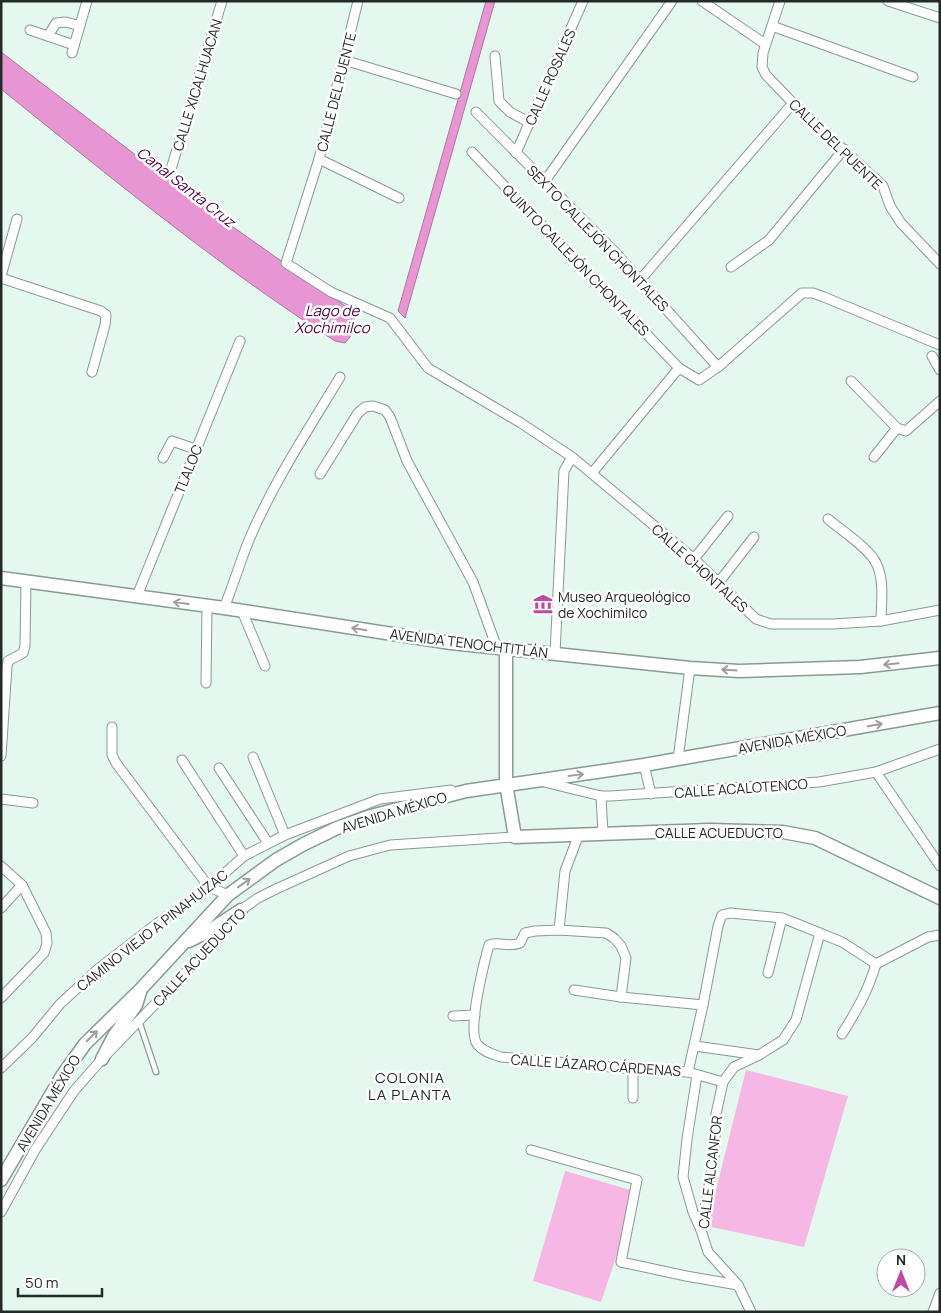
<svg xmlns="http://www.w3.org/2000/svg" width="941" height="1313" font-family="Manrope,sans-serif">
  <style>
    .green { fill: #f7b7e5 }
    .water { fill: #e896d3; stroke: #ad769f }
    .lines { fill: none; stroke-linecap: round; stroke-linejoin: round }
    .lane-casing { stroke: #899a93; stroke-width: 7 }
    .street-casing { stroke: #899a93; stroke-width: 11 }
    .secondary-casing { stroke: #899a93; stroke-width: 15 }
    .lane { stroke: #fff; stroke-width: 4.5 }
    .street { stroke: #fff; stroke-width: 9 }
    .secondary { stroke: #fff; stroke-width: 12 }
    .oneway { stroke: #9c9f9e }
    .labels { text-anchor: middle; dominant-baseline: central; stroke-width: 5; stroke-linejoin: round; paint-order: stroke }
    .street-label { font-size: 14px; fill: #232a27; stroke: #fff }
    .poi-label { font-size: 14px; fill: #232a27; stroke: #fff; text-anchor: start }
    .water-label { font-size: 15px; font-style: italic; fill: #4e0341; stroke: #fff }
    .neighbourhood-label { font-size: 15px; letter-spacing: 1px; fill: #232a27; stroke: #fff }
  </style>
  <rect width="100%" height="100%" fill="#e4f8ef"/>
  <g class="green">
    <path d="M746,1070L848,1096L804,1247L707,1226Z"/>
    <path d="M565,1171L638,1192L601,1302L533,1281Z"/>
  </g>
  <g class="water">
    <path d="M486,1H495L405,318L398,311Z"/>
    <path d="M1,52L192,198L348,308C359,320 356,331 345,343L335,341C218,266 110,177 1,89Z"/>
  </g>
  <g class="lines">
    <defs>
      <path id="lane" d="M139,1021L156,1072"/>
      <g id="street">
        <path d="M358,1L319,159L286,263L331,292L390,318L428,368L521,423L572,457L694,559L756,619L771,624H833L881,621L940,610"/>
        <path d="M702,1L765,44"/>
        <path d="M780,1L763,53L762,67L766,75L793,103L883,186L890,206L901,223L940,264"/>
        <path d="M888,1L940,18"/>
        <path d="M772,26L913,77"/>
        <path d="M30,30L74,45"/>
        <path d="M48,36L56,23L66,22L80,26"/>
        <path d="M72,53L87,1"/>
        <path d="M495,56L499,101L510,112L530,123"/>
        <path d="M344,60L456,94"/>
        <path d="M476,112L613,250L718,367"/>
        <path d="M472,152L679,368L699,380L718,367L802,293H813L824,297L940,345"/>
        <path d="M516,153L583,1"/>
        <path d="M319,159L399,198"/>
        <path d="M171,169L222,1"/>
        <path d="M545,181L672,1"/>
        <path d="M731,267L769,240L844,149"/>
        <path d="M1,276L17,219"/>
        <path d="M1,278L101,311L106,315L105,325L92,372"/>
        <path d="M640,280L793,103"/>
        <path d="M932,356L940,370"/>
        <path d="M851,381L897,428L906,431L940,401"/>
        <path d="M874,457L897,428"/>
        <path d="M163,458L172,441L195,449"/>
        <path d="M592,473L679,368"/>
        <path d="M320,474L358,413L365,407L373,406L385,410L390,417L407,461L473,582L497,648"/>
        <path d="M828,519C841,530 870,549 876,563C885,580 881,603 881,621"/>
        <path d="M694,559L728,516"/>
        <path d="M719,582L754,537"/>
        <path d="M137,596L240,341"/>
        <path d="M224,608C233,586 240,562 249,540C273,483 308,430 340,377"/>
        <path d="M242,611L265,666"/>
        <path d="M555,653L564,471L572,457"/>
        <path d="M206,683L207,606"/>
        <path d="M112,727V755L116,763L209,887L228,895"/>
        <path d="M1,756L7,667L8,661L23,653L25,646L26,581"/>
        <path d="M253,757L285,835"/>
        <path d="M678,759L690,668"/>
        <path d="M182,760L244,856"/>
        <path d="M644,765L651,794"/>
        <path d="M219,768L268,843"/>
        <path d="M876,772L940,866"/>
        <path d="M544,782L601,796H611L819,782L876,772L940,749"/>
        <path d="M601,796L603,833"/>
        <path d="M1,799L33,803"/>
        <path d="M1,866L22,885L46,933L47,943L44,953L1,998"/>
        <path d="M1,908L22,885"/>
        <path d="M559,930L565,871L579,834"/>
        <path d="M768,973L782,918"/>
        <path d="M574,990L621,997L703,1005"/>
        <path d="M621,997L626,958L621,946L614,938L606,933L559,930L535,931L525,933L520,943C509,948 500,941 489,945C484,963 467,1030 477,1044C483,1052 493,1054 501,1057L633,1069L688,1072L723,1082L716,1114L714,1158L701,1230L708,1252L738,1285L751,1312"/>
        <path d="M453,1016L475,1015"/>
        <path d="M842,1034C857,1010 868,991 876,964"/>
        <path d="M695,1046L759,1055"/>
        <path d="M1,1068L32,1038L60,1004L98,969L155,925L209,887L244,856L285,835L380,799L451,790"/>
        <path d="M633,1069V1098"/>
        <path d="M688,1072L703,1005L718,926L722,915L730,913L782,918L795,923L842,942L876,964L928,937L940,935"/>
        <path d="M697,1075L687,1139L683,1177L693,1212L701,1230"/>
        <path d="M723,1082L734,1067L759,1055L783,1040L796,1020L820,933"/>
        <path d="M531,1150L637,1180L621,1262L686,1276L738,1285"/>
        <path d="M1,1212L35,1150L74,1091L102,1059L216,941L241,910L258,898L276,889L349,856L390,845L515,837"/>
        <path d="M933,1312L940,1293"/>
      </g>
      <g id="secondary">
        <path d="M1,578L224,608L451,643L690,668L739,671L860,667L940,658"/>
        <path d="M506,648V784L515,837L710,830L783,832L815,838L940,898"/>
        <path d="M189,941L209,931L241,910"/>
        <path d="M102,1059L114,1036L136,1005L140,992"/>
        <path d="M1,1180L62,1076L85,1044L141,989L228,895L276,860L304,844L337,828L371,816L466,791L644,765L940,713"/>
      </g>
    </defs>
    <use href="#lane" class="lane-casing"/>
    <use href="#street" class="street-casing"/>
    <use href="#secondary" class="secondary-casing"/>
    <use href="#lane" class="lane"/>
    <use href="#street" class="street"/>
    <use href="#secondary" class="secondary"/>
  </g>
  <defs><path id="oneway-shaft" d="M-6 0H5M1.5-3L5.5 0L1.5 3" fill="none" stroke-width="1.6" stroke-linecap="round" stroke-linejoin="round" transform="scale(1.25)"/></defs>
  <g class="oneway">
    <use href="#oneway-shaft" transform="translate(181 603) rotate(-172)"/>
    <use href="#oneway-shaft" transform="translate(359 629) rotate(-171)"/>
    <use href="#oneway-shaft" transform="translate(891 664) rotate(174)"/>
    <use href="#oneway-shaft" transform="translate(729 670) rotate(-176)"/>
    <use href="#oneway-shaft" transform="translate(875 725) rotate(-10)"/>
    <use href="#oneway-shaft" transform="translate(576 775) rotate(-8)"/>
    <use href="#oneway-shaft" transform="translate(244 883) rotate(-36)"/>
    <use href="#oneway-shaft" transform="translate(92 1036) rotate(-45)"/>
  </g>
  <defs>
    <symbol id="museum-bare" viewBox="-9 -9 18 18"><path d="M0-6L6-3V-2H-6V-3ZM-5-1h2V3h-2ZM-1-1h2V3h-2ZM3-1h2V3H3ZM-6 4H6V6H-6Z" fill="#bc4aa4" stroke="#fff" stroke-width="2.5" paint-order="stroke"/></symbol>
  </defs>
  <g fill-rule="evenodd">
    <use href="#museum-bare" x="529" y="590" width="28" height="28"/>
  </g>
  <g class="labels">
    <g class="street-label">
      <text transform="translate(550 77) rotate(-66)">CALLE ROSALES</text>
      <text transform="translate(197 85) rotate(-73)">CALLE XICALHUACAN</text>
      <text transform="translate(336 92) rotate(-76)">CALLE DEL PUENTE</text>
      <text transform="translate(836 144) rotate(44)">CALLE DEL PUENTE</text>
      <text transform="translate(598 238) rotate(46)">SEXTO CALLEJÓN CHONTALES</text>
      <text transform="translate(576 260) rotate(46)">QUINTO CALLEJÓN CHONTALES</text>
      <text transform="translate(188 469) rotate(-68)">TLALOC</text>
      <text transform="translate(700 568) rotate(42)">CALLE CHONTALES</text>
      <text transform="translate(469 643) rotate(7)">AVENIDA TENOCHTITLÁN</text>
      <text transform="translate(792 739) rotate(-10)">AVENIDA MÉXICO</text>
      <text transform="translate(741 788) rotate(-4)">CALLE ACALOTENCO</text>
      <text transform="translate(394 812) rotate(-17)">AVENIDA MÉXICO</text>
      <text x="719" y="832">CALLE ACUEDUCTO</text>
      <text transform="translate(152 930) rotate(-38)">CAMINO VIEJO A PINAHUIZAC</text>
      <text transform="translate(199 957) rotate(-47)">CALLE ACUEDUCTO</text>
      <text transform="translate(596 1065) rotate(4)">CALLE LÁZARO CÁRDENAS</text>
      <text transform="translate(48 1103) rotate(-59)">AVENIDA MÉXICO</text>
      <text transform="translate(710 1172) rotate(-83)">CALLE ALCANFOR</text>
    </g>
    <g class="poi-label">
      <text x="558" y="596">Museo Arqueológico<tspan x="558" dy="16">de Xochimilco</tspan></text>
    </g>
    <g class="water-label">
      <text transform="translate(186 187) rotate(38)">Canal Santa Cruz</text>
      <text x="332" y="310">Lago de<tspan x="332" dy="17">Xochimilco</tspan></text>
    </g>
    <g class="neighbourhood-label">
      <text x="410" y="1077">COLONIA<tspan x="410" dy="17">LA PLANTA</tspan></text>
    </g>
  </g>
  <rect width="941" height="1313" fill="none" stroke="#232a27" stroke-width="5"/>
  <g transform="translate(901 1273)"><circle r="24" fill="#ffffff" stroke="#a7aaa9"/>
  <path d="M0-4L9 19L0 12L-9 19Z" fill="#bc4aa4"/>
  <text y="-8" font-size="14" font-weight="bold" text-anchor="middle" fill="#232a27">N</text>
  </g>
  <path d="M18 1288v8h84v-8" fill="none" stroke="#232a27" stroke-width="2.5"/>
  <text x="25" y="1288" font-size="15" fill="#232a27" stroke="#ffffff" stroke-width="4" paint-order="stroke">50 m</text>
</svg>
